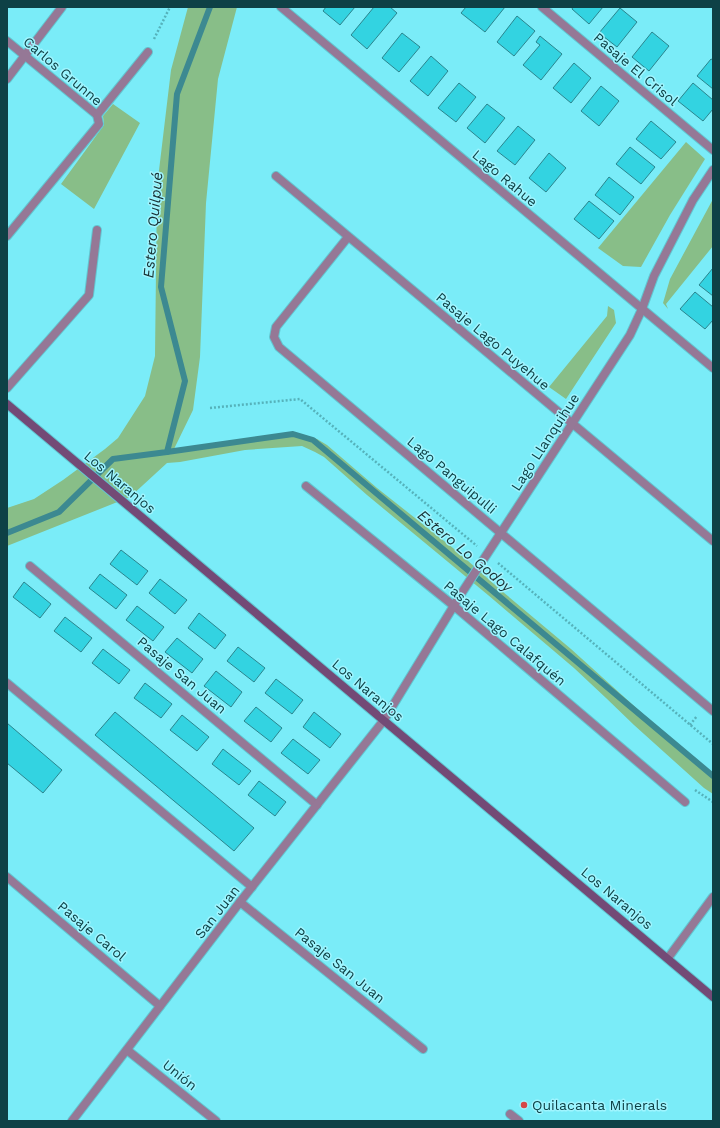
<svg xmlns="http://www.w3.org/2000/svg" width="720" height="1128" font-family="'Work Sans',sans-serif">
  <style>
    .green { fill: #88be88 }
    .lines { fill: none; stroke-linecap: round; stroke-linejoin: round }
    .stream { stroke: #3c8991; stroke-width: 6 }
    .building { fill: #33d3e1; stroke: #2a858e }
    .lane-casing { stroke: #62c6d1; stroke-width: 10 }
    .street-casing { stroke: #62c6d1; stroke-width: 10 }
    .secondary-casing { stroke: #62c6d1; stroke-width: 10 }
    .path { stroke: #55b2bb; stroke-width: 2.5; stroke-dasharray: 2 2; stroke-linecap: butt }
    .lane { stroke: #957896; stroke-width: 8 }
    .street { stroke: #957896; stroke-width: 8 }
    .secondary { stroke: #734a76; stroke-width: 8 }
    .poi-dot { fill: #d64747; stroke: #9ff5ff; stroke-width: 1.5 }
    .labels { text-anchor: middle; dominant-baseline: central; stroke-width: 3; stroke-linejoin: round; paint-order: stroke }
    .street-label { font-size: 14px; fill: #0e4146; stroke: #9ff5ff }
    .poi-label { font-size: 14px; fill: #0e4146; stroke: #9ff5ff; text-anchor: start }
    .water-label { font-size: 15px; font-style: italic; fill: #173033; stroke: #9ff5ff }
  </style>
  <rect width="100%" height="100%" fill="#7aecf8"/>
  <g class="green">
    <path d="M188,7H237L218,79L206,203L200,357L193,410L174,449L183,450L196,448L265,437L305,436L317,439L327,445L377,488L458,552L503,592L571,649L664,733L713,775V794L704,788L634,725L606,698L574,668L488,595L367,495L324,457L315,452L302,446L245,450L180,462L167,463L130,497L7,546V508L34,499L63,480L105,449L118,438L145,396L155,356L157,187L171,70Z"/>
    <path d="M113,104L140,123L94,209L61,184L104,125L103,116Z"/>
    <path d="M686,142L705,159L670,215L641,267L623,266L598,248Z"/>
    <path d="M713,199V246L666,304L668,309L663,303L670,279Z"/>
    <path d="M608,306L614,310L616,323L566,399L549,387L607,316Z"/>
  </g>
  <g class="lines">
    <g class="stream">
      <path d="M167,452L293,434L313,440L713,776"/>
      <path d="M7,533L59,512L113,459L167,452L185,381L161,287L177,94L210,7"/>
    </g>
  </g>
  <g class="building">
    <path d="M326,7H355L340,25L323,11Z"/>
    <path d="M374,7H390L397,13L367,49L351,35Z"/>
    <path d="M466,7H505L485,32L461,13Z"/>
    <path d="M573,7H603L589,24L572,9Z"/>
    <path d="M620,8L637,22L617,47L599,33Z"/>
    <path d="M517,16L535,31L514,56L497,42Z"/>
    <path d="M652,32L669,46L649,71L632,57Z"/>
    <path d="M402,33L420,47L399,72L382,58Z"/>
    <path d="M540,36L562,54L541,80L523,65L540,45L536,42Z"/>
    <path d="M431,56L448,71L428,96L410,81Z"/>
    <path d="M711,59L713,60V89L697,76Z"/>
    <path d="M574,63L591,78L571,103L553,88Z"/>
    <path d="M459,83L476,97L456,122L438,108Z"/>
    <path d="M693,83L713,100V109L703,121L678,101Z"/>
    <path d="M601,86L619,101L599,126L581,111Z"/>
    <path d="M487,104L505,118L485,143L467,128Z"/>
    <path d="M651,121L676,142L661,159L636,139Z"/>
    <path d="M518,126L535,140L515,165L497,151Z"/>
    <path d="M630,147L655,167L641,184L616,164Z"/>
    <path d="M549,153L566,168L546,192L529,178Z"/>
    <path d="M609,177L634,197L620,215L595,195Z"/>
    <path d="M589,201L614,221L599,239L574,219Z"/>
    <path d="M713,268V296L699,285Z"/>
    <path d="M695,292L713,307V320L705,329L680,309Z"/>
    <path d="M121,550L148,571L137,585L110,564Z"/>
    <path d="M100,574L127,595L116,609L89,588Z"/>
    <path d="M160,579L187,600L175,614L149,593Z"/>
    <path d="M24,582L51,604L40,618L13,597Z"/>
    <path d="M137,606L164,627L153,641L126,620Z"/>
    <path d="M199,613L226,635L215,649L188,628Z"/>
    <path d="M65,617L92,638L81,652L54,631Z"/>
    <path d="M177,638L203,659L192,673L165,652Z"/>
    <path d="M238,647L265,668L254,682L227,661Z"/>
    <path d="M103,649L130,670L119,684L92,663Z"/>
    <path d="M216,671L242,692L231,707L204,686Z"/>
    <path d="M276,679L303,700L292,714L265,693Z"/>
    <path d="M145,683L172,704L161,718L134,698Z"/>
    <path d="M256,707L282,728L271,742L244,721Z"/>
    <path d="M115,712L254,828L234,851L95,735Z"/>
    <path d="M314,712L341,734L330,748L303,727Z"/>
    <path d="M182,715L209,737L197,751L170,730Z"/>
    <path d="M7,723L62,770L43,793L7,763Z"/>
    <path d="M293,739L320,760L308,774L281,753Z"/>
    <path d="M223,749L251,771L239,785L212,764Z"/>
    <path d="M259,781L286,802L275,816L248,795Z"/>
  </g>
  <g class="lines">
    <defs>
      <path id="lane" d="M7,683L252,887"/>
      <g id="street">
        <path d="M281,7L713,368"/>
        <path d="M542,7L713,150"/>
        <path d="M7,41L97,115L99,124L7,236"/>
        <path d="M7,79L62,7"/>
        <path d="M97,115L148,52"/>
        <path d="M276,176L713,541"/>
        <path d="M348,237L276,327L274,337L279,347L713,711"/>
        <path d="M7,388L89,295L97,230"/>
        <path d="M306,486L454,606L685,802"/>
        <path d="M30,566L317,805"/>
        <path d="M7,877L160,1006"/>
        <path d="M240,902L423,1049"/>
        <path d="M668,958L713,897"/>
        <path d="M127,1050L216,1121"/>
        <path d="M510,1114L519,1121"/>
        <path d="M72,1121L240,902L384,720L461,594L630,335L642,309L654,276L693,200L713,170"/>
      </g>
      <path id="secondary" d="M7,404L713,997"/>
    </defs>
    <use href="#lane" class="lane-casing"/>
    <use href="#street" class="street-casing"/>
    <use href="#secondary" class="secondary-casing"/>
    <g class="path">
      <path d="M154,39L170,7"/>
      <path d="M210,408L300,399L477,546"/>
      <path d="M498,563L713,744"/>
      <path d="M690,725L697,716"/>
      <path d="M695,790L713,802"/>
    </g>
    <use href="#lane" class="lane"/>
    <use href="#street" class="street"/>
    <use href="#secondary" class="secondary"/>
  </g>
  <circle class="poi-dot" cx="524" cy="1105" r="4"/>
  <g class="labels">
    <g class="street-label">
      <text transform="translate(636 69) rotate(40)">Pasaje El Crisol</text>
      <text transform="translate(63 71) rotate(40)">Carlos Grunne</text>
      <text transform="translate(505 178) rotate(40)">Lago Rahue</text>
      <text transform="translate(493 341) rotate(40)">Pasaje Lago Puyehue</text>
      <text transform="translate(545 442) rotate(-57)">Lago Llanquihue</text>
      <text transform="translate(452 475) rotate(40)">Lago Panguipulli</text>
      <text transform="translate(120 482) rotate(40)">Los Naranjos</text>
      <text transform="translate(505 633) rotate(40)">Pasaje Lago Calafquén</text>
      <text transform="translate(182 675) rotate(40)">Pasaje San Juan</text>
      <text transform="translate(368 690) rotate(40)">Los Naranjos</text>
      <text transform="translate(617 898) rotate(40)">Los Naranjos</text>
      <text transform="translate(217 912) rotate(-52)">San Juan</text>
      <text transform="translate(92 931) rotate(40)">Pasaje Carol</text>
      <text transform="translate(340 965) rotate(39)">Pasaje San Juan</text>
      <text transform="translate(180 1075) rotate(39)">Unión</text>
    </g>
    <g class="poi-label">
      <text x="532" y="1105">Quilacanta Minerals</text>
    </g>
    <g class="water-label">
      <text transform="translate(153 225) rotate(-85)">Estero Quilpué</text>
      <text transform="translate(465 551) rotate(40)">Estero Lo Godoy</text>
    </g>
  </g>
  <rect width="720" height="1128" fill="none" stroke="#0e4146" stroke-width="16"/>
</svg>
